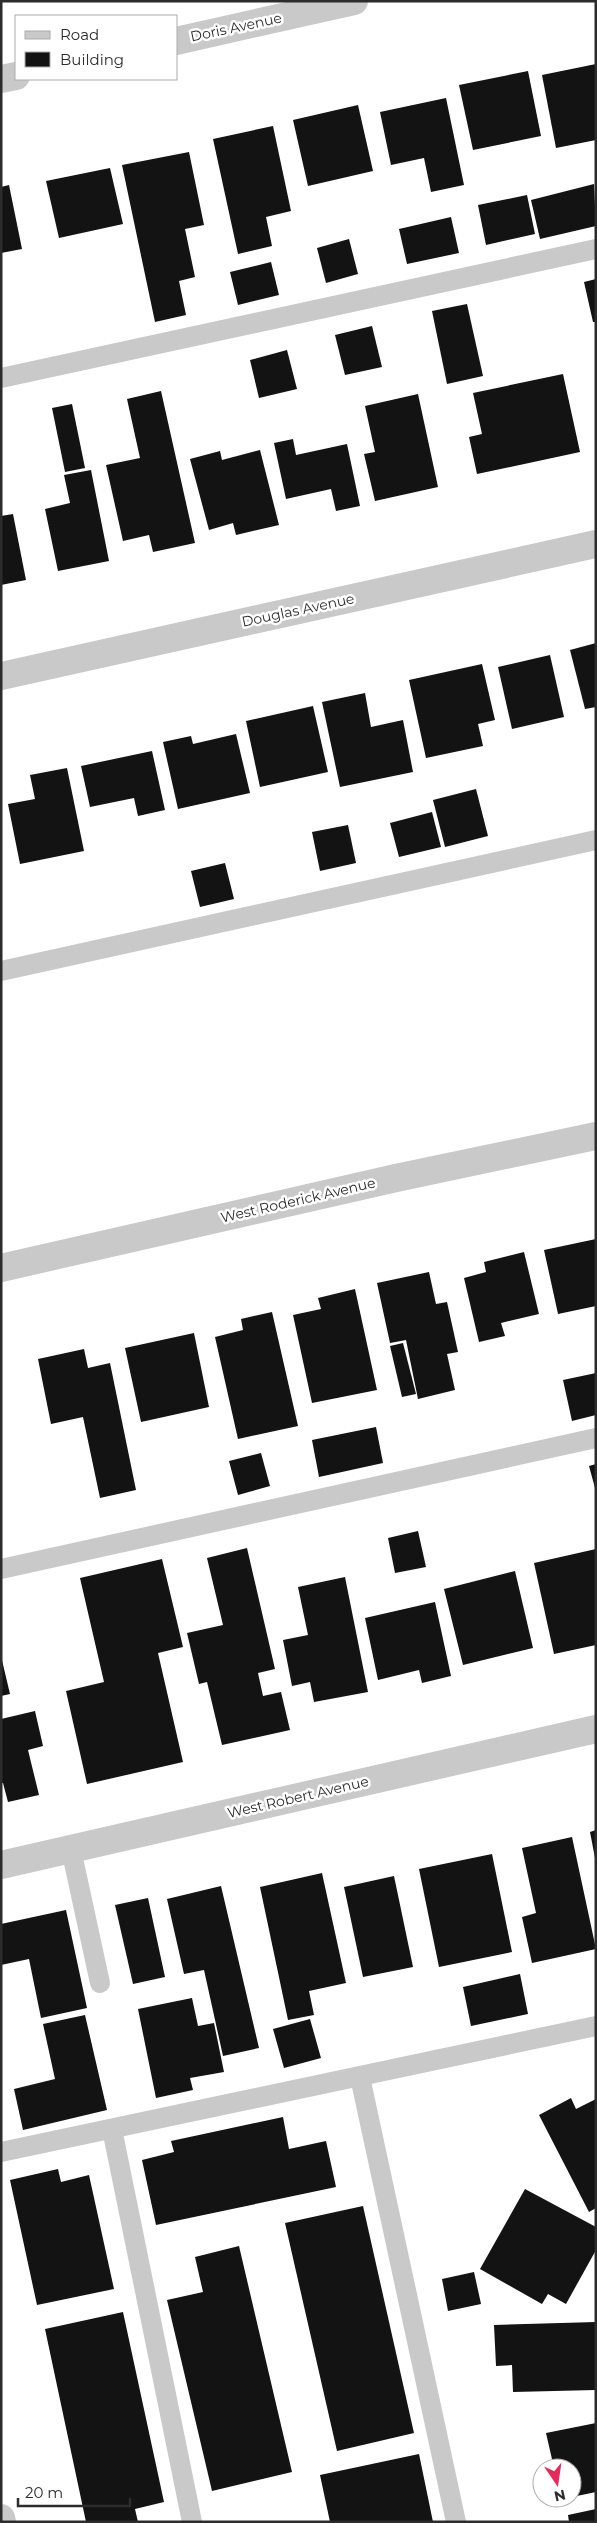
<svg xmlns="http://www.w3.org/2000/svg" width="597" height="2523" font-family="Montserrat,sans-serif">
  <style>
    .building { fill: #131313 }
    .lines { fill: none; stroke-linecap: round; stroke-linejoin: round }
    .service { stroke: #c9c9c9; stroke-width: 20 }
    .minor { stroke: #c9c9c9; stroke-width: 28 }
    .labels { text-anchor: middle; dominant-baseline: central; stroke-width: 5; stroke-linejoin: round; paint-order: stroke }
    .street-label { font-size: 14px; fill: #2c2c2c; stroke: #fff }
  </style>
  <rect width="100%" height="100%" fill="#fff"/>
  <g class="building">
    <path d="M596,64V140L556,148L542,75Z"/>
    <path d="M528,71L541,136L473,150L459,85Z"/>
    <path d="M446,98L464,185L431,192L424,158L391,165L380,112Z"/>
    <path d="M358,105L373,171L308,186L293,120Z"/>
    <path d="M273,126L291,211L266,217L272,246L238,254L213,139Z"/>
    <path d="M189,152L204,225L185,229L195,277L179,281L186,315L155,322L122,165Z"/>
    <path d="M110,168L123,224L59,238L46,181Z"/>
    <path d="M594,184L596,226L540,239L531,200Z"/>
    <path d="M9,185L22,249L1,253V187Z"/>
    <path d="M527,195L535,234L486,245L478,205Z"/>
    <path d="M451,217L459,253L407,264L399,229Z"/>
    <path d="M349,239L358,274L326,283L317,248Z"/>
    <path d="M271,262L279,295L238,305L230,272Z"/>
    <path d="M596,279V322H593L584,282Z"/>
    <path d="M467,304L483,376L447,384L432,311Z"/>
    <path d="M372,326L382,367L345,375L335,335Z"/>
    <path d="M287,350L297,389L259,398L250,360Z"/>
    <path d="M563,374L580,452L477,474L469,437L482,434L473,393Z"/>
    <path d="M161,391L195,543L153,552L149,535L123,541L106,465L140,458L127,399Z"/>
    <path d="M418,394L438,487L375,501L364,454L375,452L365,406Z"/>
    <path d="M72,404L85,468L65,472L52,408Z"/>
    <path d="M293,439L296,455L347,444L360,506L336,511L331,489L286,499L274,443Z"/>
    <path d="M260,450L279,525L236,535L233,523L209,530L190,459L220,451L222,460Z"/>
    <path d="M91,470L109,561L58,571L45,509L70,503L64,475Z"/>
    <path d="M13,514L26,580L1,585V516Z"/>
    <path d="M596,643V707L585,709L570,650Z"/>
    <path d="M550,655L564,717L512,729L498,667Z"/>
    <path d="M482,664L495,720L478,724L483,746L426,758L409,680Z"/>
    <path d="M365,693L371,727L403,720L413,772L340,787L322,702Z"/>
    <path d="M313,706L328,772L260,787L246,721Z"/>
    <path d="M236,734L250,793L178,809L163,742L191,736L193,744Z"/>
    <path d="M152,751L165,810L138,816L134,798L90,807L81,766Z"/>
    <path d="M67,768L84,851L20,864L8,804L35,799L30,775Z"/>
    <path d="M476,789L488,836L445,847L433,800Z"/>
    <path d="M432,812L441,847L399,857L390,823Z"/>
    <path d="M348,825L356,863L320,871L312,832Z"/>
    <path d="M225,863L234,899L200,907L191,871Z"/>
    <path d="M596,1239V1306L558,1314L544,1250Z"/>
    <path d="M524,1252L539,1314L501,1323L505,1336L479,1342L464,1278L486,1272L484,1262Z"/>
    <path d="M429,1272L436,1304L447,1302L458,1352L447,1354L455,1390L418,1399L406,1340L390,1343L377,1283Z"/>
    <path d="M355,1289L377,1390L312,1403L293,1315L321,1309L318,1298Z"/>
    <path d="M272,1312L298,1426L238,1439L215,1337L243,1330L241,1319Z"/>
    <path d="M194,1333L209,1407L141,1422L125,1348Z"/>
    <path d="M403,1343L416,1394L402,1397L390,1346Z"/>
    <path d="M84,1349L88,1368L110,1363L136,1490L100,1498L83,1417L51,1424L38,1359Z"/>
    <path d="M596,1373V1415L572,1421L563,1380Z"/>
    <path d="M376,1427L383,1463L319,1477L312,1440Z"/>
    <path d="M261,1453L270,1486L238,1495L229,1461Z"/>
    <path d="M596,1464V1488H595L589,1466Z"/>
    <path d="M418,1531L426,1567L395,1573L388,1538Z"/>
    <path d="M247,1548L275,1669L258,1673L263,1696L281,1692L290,1730L222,1745L207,1682L199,1684L187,1633L223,1625L207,1558Z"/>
    <path d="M596,1549V1645L554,1654L534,1563Z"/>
    <path d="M162,1559L183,1647L158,1653L183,1762L87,1784L66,1691L104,1682L80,1578Z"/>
    <path d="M515,1571L533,1648L463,1665L444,1589Z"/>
    <path d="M345,1577L368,1692L314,1702L310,1682L292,1686L283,1640L308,1635L298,1587Z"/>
    <path d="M435,1602L451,1676L422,1683L419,1670L378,1680L365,1618Z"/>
    <path d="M1,1656L10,1694L1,1696Z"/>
    <path d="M35,1711L43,1746L28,1750L39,1795L8,1802L3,1783H1V1719Z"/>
    <path d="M596,1830V1858H595L590,1832Z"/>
    <path d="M572,1837L596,1949L532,1963L522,1917L536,1913L522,1848Z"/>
    <path d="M492,1854L512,1952L439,1967L419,1869Z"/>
    <path d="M322,1873L346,1983L309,1991L314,2015L288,2020L260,1887Z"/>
    <path d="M394,1876L413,1967L363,1977L344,1887Z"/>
    <path d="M221,1886L259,2048L223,2056L204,1970L184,1974L167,1899Z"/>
    <path d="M148,1898L165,1977L133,1984L115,1905Z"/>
    <path d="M66,1910L87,2008L41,2018L29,1959L1,1965V1924Z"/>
    <path d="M520,1974L528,2014L471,2026L463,1987Z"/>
    <path d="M192,1998L198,2026L214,2023L224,2072L190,2078L193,2090L156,2098L138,2009Z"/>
    <path d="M85,2015L107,2110L23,2130L14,2089L55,2079L43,2024Z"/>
    <path d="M310,2019L321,2058L284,2068L273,2029Z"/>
    <path d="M571,2098L576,2109L596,2099V2208L589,2212L539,2115Z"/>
    <path d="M283,2117L289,2149L326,2141L336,2187L156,2225L142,2160L174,2152L171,2141Z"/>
    <path d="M58,2169L61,2182L89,2175L114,2289L37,2305L10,2180Z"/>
    <path d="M525,2189L596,2227V2250L566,2304L548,2294L542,2304L480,2269Z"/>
    <path d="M363,2206L414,2433L337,2451L285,2223Z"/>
    <path d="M239,2246L292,2472L212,2491L167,2300L203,2292L195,2257Z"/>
    <path d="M474,2272L481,2304L448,2311L442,2279Z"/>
    <path d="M123,2312L164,2502L135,2509L138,2522H86L45,2329Z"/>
    <path d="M596,2322V2390L513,2392L512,2365L496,2366L494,2325Z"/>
    <path d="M596,2423V2492L572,2497V2468H554L546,2433Z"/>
    <path d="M419,2454L433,2522H330L320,2475Z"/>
    <path d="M596,2509V2522H569L568,2515Z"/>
  </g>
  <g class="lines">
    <g class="service">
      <path d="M1,378L596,249"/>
      <path d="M1,971L596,840"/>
      <path d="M1,1569L596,1438"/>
      <path d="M71,1849L100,1983"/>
      <path d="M360,2077L456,2522"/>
      <path d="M112,2129L192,2522"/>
      <path d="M1,2152L596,2026"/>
    </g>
    <g class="minor">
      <path d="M176,41L354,1"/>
      <path d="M1,79L16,76"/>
      <path d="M1,676L596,544"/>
      <path d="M1,1268L396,1178L596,1136"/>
      <path d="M1,1865L596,1729"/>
      <path d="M1,2518L2,2522"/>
    </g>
  </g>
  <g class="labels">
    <g class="street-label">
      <text transform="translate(236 27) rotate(-12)">Doris Avenue</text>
      <text transform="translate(298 610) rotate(-12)">Douglas Avenue</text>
      <text transform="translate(298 1200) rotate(-13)">West Roderick Avenue</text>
      <text transform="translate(298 1797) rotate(-13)">West Robert Avenue</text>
    </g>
  </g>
  <rect width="597" height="2523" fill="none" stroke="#2c2c2c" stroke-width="5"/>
  <rect x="15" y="15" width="162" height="65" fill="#ffffff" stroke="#ababab"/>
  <rect x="25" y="31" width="25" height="8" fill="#c9c9c9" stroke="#ababab"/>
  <text x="60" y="40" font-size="15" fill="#2c2c2c">Road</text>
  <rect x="25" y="52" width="25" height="15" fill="#131313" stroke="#ababab"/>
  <text x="60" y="65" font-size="15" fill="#2c2c2c">Building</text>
  <g transform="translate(557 2483) rotate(167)"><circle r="24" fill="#ffffff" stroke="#ababab"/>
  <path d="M0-4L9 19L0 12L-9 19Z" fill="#e72a59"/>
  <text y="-8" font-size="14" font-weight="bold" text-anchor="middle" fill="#2c2c2c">N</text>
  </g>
  <path d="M18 2498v8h112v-8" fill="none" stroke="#2c2c2c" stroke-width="2.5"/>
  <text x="25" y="2498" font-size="15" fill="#2c2c2c" stroke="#ffffff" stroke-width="4" paint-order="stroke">20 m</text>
</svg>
